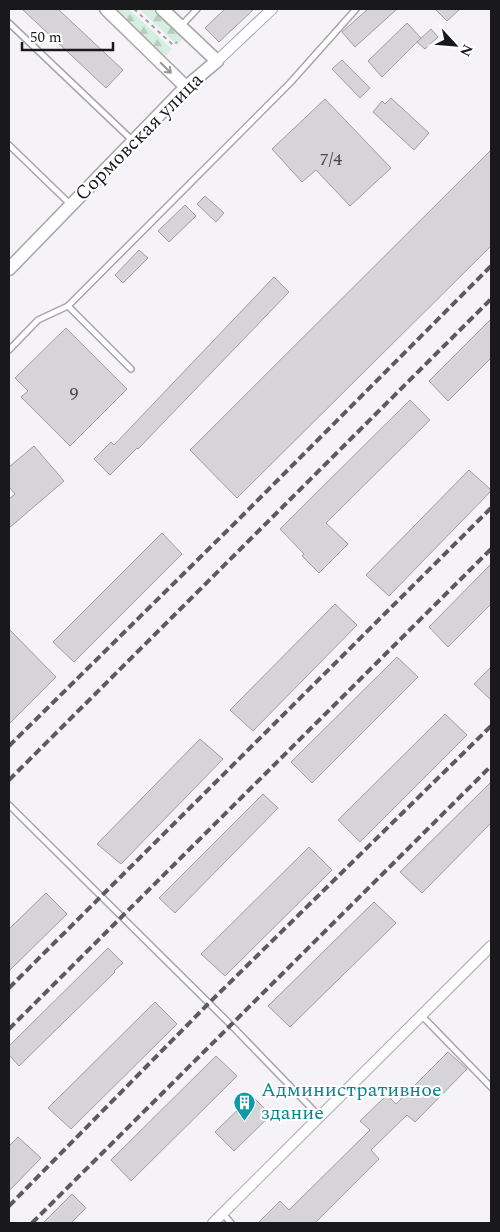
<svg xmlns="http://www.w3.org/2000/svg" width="500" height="1232" font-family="Spectral,serif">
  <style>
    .forest { fill: url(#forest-firs) }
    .building { fill: #d6d4d9; stroke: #9f9da2 }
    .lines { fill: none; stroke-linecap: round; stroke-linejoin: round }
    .service-casing { stroke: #a7a5aa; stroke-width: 8 }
    .minor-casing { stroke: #a7a5aa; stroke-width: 12 }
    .tertiary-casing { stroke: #a7a5aa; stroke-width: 15 }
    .path { stroke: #a5a3a7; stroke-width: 2; stroke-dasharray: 4 4; stroke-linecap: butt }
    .service { stroke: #fff; stroke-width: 5 }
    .minor { stroke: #fff; stroke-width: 10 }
    .tertiary { stroke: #fff; stroke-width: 12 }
    .rail { stroke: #5c5a5d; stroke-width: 4; stroke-dasharray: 8 4; stroke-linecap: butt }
    .oneway { stroke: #989798 }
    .labels { text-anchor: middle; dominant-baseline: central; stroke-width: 4; stroke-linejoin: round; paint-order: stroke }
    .number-label { font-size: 18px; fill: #48474a }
    .street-label { font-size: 20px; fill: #19181a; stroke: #fff }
    .culture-label { font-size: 20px; fill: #0d838f; stroke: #fff; text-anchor: start }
  </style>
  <defs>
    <pattern id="forest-firs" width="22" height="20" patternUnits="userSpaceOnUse" patternTransform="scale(1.25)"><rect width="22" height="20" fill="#d5eedf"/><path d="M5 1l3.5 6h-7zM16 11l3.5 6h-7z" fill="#b6cbbf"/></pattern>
  </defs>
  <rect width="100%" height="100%" fill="#f5f3f8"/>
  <g class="forest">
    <path d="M115,9H129L172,49L165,56Z"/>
    <path d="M139,9H153L184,37L177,45Z"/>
  </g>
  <g class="building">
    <path d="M22,9H58L123,70L106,88Z"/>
    <path d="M225,9H254L219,42L205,28Z"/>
    <path d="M368,9H397L355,47L342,32Z"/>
    <path d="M435,9H460L447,21Z"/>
    <path d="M407,23L421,38L382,77L368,61Z"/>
    <path d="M431,29L438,37L425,49L417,42Z"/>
    <path d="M342,60L370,88L360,98L332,69Z"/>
    <path d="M391,98L429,133L414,150L373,112L382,101L385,104Z"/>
    <path d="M325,99L391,168L350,206L316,170L302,182L272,149Z"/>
    <path d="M491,150V246L237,498L190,450Z"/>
    <path d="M205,196L224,213L216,222L197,204Z"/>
    <path d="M185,205L196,216L169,242L158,231Z"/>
    <path d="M139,250L148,258L123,283L115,275Z"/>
    <path d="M274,277L289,292L138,449L137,448L110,475L94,459L111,442L114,445Z"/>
    <path d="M491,319V358L448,401L429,381Z"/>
    <path d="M66,328L127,389L70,446L21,397L28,391L15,378Z"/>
    <path d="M410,400L430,420L326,523L348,544L319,573L302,556L304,554L280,529Z"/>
    <path d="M34,446L64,481L9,528V499L15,494L9,487V467Z"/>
    <path d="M469,470L491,490V491L389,596L366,575Z"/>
    <path d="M162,533L182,554L74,662L53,642Z"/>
    <path d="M491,564V604L448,647L429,627Z"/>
    <path d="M335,604L357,625L253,731L230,710Z"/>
    <path d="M9,629L56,677L9,724Z"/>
    <path d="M397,657L418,677L312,783L291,762Z"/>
    <path d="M491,667V700L474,684Z"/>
    <path d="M445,714L467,735L360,842L338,820Z"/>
    <path d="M200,739L223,759L121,864L97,844Z"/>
    <path d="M491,782V823L422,893L400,872Z"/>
    <path d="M263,794L278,808L175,913L159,898Z"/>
    <path d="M309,847L332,870L225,976L201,954Z"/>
    <path d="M46,893L67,914L9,971V929Z"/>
    <path d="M374,902L396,923L290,1027L268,1006Z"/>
    <path d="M108,948L123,963L114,971L115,972L19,1066L9,1055V1046Z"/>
    <path d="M155,1002L177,1024L71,1129L48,1108Z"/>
    <path d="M448,1052L467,1069L415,1122L407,1115L371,1150L379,1159L315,1223H258L280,1201L289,1210L370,1130L360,1121L387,1095L396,1104Z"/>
    <path d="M216,1056L237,1076L131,1181L111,1160Z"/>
    <path d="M252,1096L271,1115L234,1151L215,1132Z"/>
    <path d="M18,1137L41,1158L9,1191V1146Z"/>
    <path d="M72,1194L86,1208L71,1223H43Z"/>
  </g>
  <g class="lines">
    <defs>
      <g id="service">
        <path d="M9,23L133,141"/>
        <path d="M181,26L197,9"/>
        <path d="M9,145L71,205"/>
        <path d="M68,306L131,369"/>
        <path d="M9,350L38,320L68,306L290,83L356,9"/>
        <path d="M9,805L231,1025L320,1117"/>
        <path d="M422,1016L491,1087"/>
        <path d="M223,1214L231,1223"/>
      </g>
      <g id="minor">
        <path d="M217,61L272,9"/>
        <path d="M213,1223L491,946"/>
      </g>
      <g id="tertiary">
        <path d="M106,9L186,87"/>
        <path d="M9,269L186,87L217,61L162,9"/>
      </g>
    </defs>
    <use href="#service" class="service-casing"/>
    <use href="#minor" class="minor-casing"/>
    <use href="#tertiary" class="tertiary-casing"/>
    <path class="path" d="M134,9L173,45L177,42"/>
    <use href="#service" class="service"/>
    <use href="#minor" class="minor"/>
    <use href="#tertiary" class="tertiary"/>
    <g class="rail">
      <path d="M9,746L240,518L491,266"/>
      <path d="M9,780L491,299"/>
      <path d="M9,988L491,508"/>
      <path d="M9,1029L491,549"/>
      <path d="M9,1206L208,1004L491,726"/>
      <path d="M32,1223L491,766"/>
    </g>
  </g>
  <defs><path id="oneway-shaft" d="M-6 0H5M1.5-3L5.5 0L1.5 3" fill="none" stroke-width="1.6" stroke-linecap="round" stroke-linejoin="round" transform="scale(1.25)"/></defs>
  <use class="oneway" href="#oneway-shaft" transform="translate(166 68) rotate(45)"/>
  <defs>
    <symbol id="building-pin" viewBox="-11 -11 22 30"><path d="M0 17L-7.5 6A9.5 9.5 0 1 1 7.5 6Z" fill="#0f9aa8" stroke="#fff"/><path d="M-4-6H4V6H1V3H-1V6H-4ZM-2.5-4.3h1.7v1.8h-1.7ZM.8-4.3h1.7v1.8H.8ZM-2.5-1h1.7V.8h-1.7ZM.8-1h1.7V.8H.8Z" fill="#fff"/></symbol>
  </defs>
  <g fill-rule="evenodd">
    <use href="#building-pin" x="232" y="1090" width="25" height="34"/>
  </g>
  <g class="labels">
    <g class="number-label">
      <text x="331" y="159">7/4</text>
      <text x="74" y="393">9</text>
    </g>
    <g class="street-label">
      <text transform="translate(139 137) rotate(-45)">Сормовская улица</text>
    </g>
    <g class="culture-label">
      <text x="261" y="1090">Административное<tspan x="261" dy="23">здание</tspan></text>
    </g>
  </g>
  <rect width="500" height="1232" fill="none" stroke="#19181a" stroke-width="20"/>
  <g transform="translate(455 45) rotate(116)" stroke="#ffffff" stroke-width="4" paint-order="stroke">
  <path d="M0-4L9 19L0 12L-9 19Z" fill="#19181a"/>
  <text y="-8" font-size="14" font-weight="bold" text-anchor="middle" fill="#19181a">N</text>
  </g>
  <path d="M22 42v8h91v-8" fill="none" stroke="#19181a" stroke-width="2.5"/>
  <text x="30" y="42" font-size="15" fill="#19181a" stroke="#ffffff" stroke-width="4" paint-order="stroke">50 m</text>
</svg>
